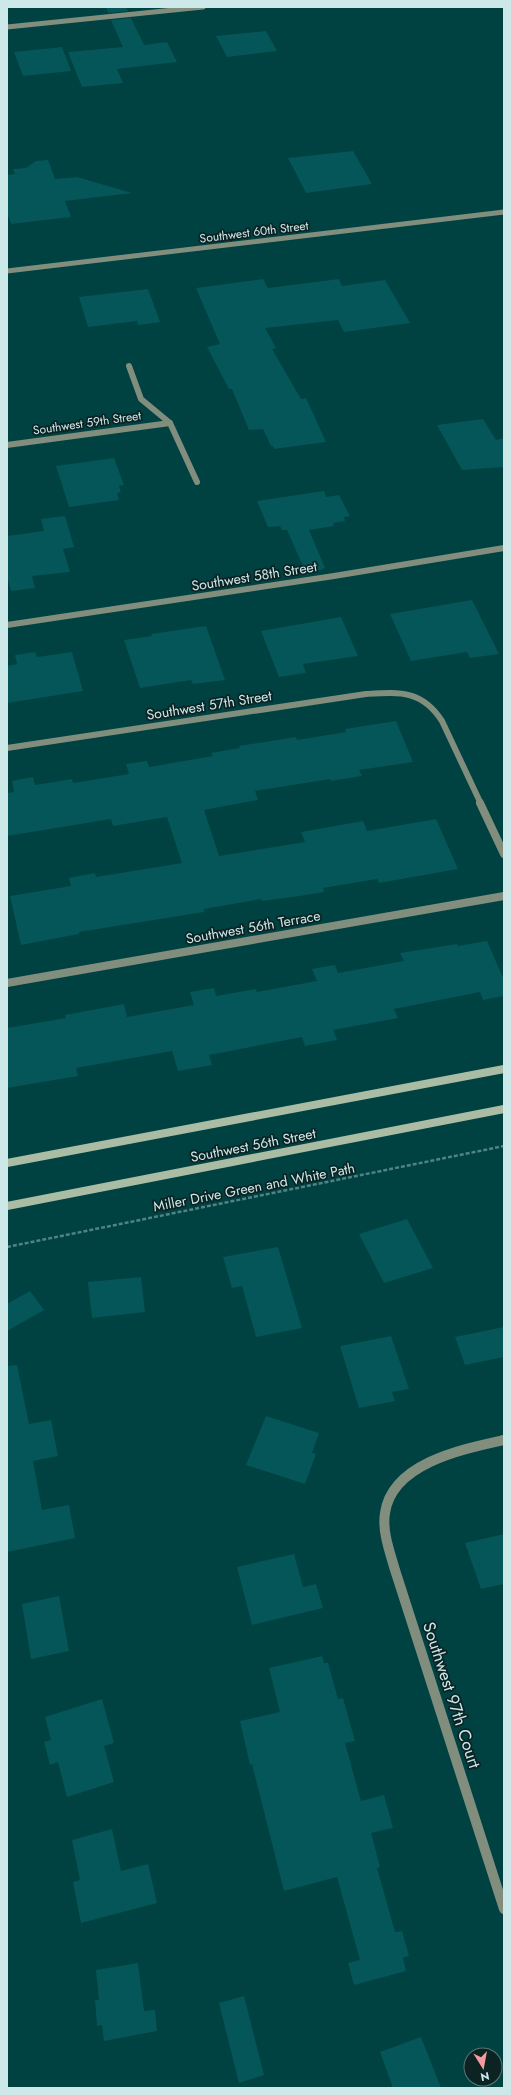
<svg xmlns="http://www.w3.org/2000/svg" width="511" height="2095" font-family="Jost,sans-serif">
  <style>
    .building { fill: #055658 }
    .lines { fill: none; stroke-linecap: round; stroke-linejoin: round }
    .path { stroke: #508383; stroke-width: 2.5; stroke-dasharray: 4 2; stroke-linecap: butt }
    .minor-far3 { stroke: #818d7d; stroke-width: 5 }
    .minor-far2 { stroke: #818d7d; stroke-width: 6 }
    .minor-far1 { stroke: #818d7d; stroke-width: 8 }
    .minor { stroke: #818d7d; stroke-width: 10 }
    .secondary { stroke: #aabda4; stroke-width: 8 }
    .labels { text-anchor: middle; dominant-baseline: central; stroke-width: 3.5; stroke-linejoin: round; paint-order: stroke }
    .far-street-label { font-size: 12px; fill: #cce8e8; stroke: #0c2324 }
    .street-label { font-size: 14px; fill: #cce8e8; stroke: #0c2324 }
    .near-street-label { font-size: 17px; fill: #cce8e8; stroke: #0c2324 }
  </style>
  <rect width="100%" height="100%" fill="#004142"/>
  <g class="building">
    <path d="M106,7H126L128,11L108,13Z"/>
    <path d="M131,18L144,45L167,42L177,62L117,69L123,83L82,87L68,52L123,47L111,20Z"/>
    <path d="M266,31L277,51L227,57L216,36Z"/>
    <path d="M62,47L71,71L23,76L14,52Z"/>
    <path d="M353,151L372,184L306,193L288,158Z"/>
    <path d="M48,160L55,179L77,177L132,193L65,201L71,217L11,224L7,213V175L15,174L13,169L26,168L36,161Z"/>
    <path d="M263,279L268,288L339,279L342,286L385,280L410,323L344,332L338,320L265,328L276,348L272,349L301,399L306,398L326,442L274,449L273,446H271L263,429L249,430L232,389H229L207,347L220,344L196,288Z"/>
    <path d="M148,289L160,322L138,325L137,321L88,327L79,297Z"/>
    <path d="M483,419L496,440L504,438V467L462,470L437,425Z"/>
    <path d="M114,458L124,485L119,486L121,492L117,493L119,500L69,507L56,466Z"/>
    <path d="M324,491L326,497L339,495L350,516L344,517L345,521L333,523L334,526L309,530L325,568L307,575L287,530H282L280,526L268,527L257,501Z"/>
    <path d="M65,516L74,547L63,549L70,572L32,576L35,588L11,591L7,576V536L44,531L41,519Z"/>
    <path d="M472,600L499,654L470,658L467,652L411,661L390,614Z"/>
    <path d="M341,617L358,656L303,664L306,673L279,677L261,631Z"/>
    <path d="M206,626L225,680L193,684L191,680L140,688L124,640L152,636L151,634Z"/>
    <path d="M35,652L37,657L72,652L83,691L7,703V666L17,664L15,655Z"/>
    <path d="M396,721L413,762L359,770L362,776L331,781L330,779L255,791L258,800L204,810L219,856L305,842L301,832L363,821L367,831L436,819L458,869L379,883L377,879L323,888L324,892L300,896L262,901L261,899L204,909V912L79,932V934L21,945L10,896L71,886L69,878L95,873L96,877L182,863L167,817L113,826L111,819L7,836V793L14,792L12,781L33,777L35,785L72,779L73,783L129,774L126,764L147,761L149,767L213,756L211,753L240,748L239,746L296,737L297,740L346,732L345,729Z"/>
    <path d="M487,941L504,980V996L483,1000L480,992L394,1009L398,1018L333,1030L337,1040L305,1046L302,1037L209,1055L212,1065L178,1071L172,1051L76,1068L78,1076L7,1088V1028L66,1018L65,1015L124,1004L127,1017L194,1005L190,992L214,988L216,996L256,989L257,992L317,981L312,969L335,965L338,973L404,961L400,953L457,944L458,946Z"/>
    <path d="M407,1219L433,1268L384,1283L359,1234Z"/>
    <path d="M278,1247L302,1328L256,1337L242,1286L232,1288L223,1257Z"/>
    <path d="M141,1277L145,1312L92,1318L88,1282Z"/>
    <path d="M30,1291L44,1310L7,1331V1304Z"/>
    <path d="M504,1327V1357L465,1365L455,1337Z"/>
    <path d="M391,1336L409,1389L392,1392L395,1401L359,1408L340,1346Z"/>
    <path d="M17,1365L29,1424L51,1420L58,1456L33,1461L42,1510L69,1505L75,1538L7,1552V1366Z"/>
    <path d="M266,1416L319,1433L312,1453L316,1454L305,1484L246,1465Z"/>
    <path d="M504,1534V1584L481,1589L465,1543Z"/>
    <path d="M294,1554L303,1587L316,1584L323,1608L252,1625L237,1567Z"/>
    <path d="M59,1596L69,1651L31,1659L22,1604Z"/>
    <path d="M322,1656L324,1663H328L338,1699L343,1698L355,1741L345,1743L361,1801L384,1795L393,1828L371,1833L380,1867L377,1868L395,1932L402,1931L409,1956L403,1958L406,1971L354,1985L348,1963L360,1960L337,1877L284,1891L252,1764L250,1765L240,1721L280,1712L269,1668Z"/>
    <path d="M102,1699L114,1743L104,1746L114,1782L67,1797L58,1762L50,1765L44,1742L51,1740L45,1717Z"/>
    <path d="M112,1829L121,1871L148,1864L157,1903L81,1923L73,1882L80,1880L72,1840Z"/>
    <path d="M138,1963L144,2011L155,2010L157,2031L104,2041L102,2025L97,2026L95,2000H99L96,1970Z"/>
    <path d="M244,1996L264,2075L239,2083L219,2003Z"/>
    <path d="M421,2037L441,2088H393L380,2052Z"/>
  </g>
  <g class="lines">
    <path class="path" d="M7,1247L504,1146"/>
    <g class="minor-far3">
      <path d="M7,27L203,7"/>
      <path d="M7,271L504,212"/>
    </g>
    <g class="minor-far2">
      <path d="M129,366L141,399L170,423L197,482"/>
      <path d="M7,445L170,423"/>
      <path d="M7,625L334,576L504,548"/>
      <path d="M7,748L366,694C400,692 422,690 442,721L481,804"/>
    </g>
    <g class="minor-far1">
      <path d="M480,803L504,854"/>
      <path d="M7,983L504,896"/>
    </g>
    <path class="minor" d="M504,1440C463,1449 392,1463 385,1513C382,1532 390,1552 395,1570L504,1909"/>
    <g class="secondary">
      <path d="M7,1163L504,1069"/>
      <path d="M7,1206L504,1109"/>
    </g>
  </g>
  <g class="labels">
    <g class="far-street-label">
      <text transform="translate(254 232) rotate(-7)">Southwest 60th Street</text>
      <text transform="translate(87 423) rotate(-8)">Southwest 59th Street</text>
    </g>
    <g class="street-label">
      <text transform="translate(254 576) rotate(-9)">Southwest 58th Street</text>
      <text transform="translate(209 705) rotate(-9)">Southwest 57th Street</text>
      <text transform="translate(253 927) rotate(-10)">Southwest 56th Terrace</text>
      <text transform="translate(253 1145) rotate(-11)">Southwest 56th Street</text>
      <text transform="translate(254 1187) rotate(-11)">Miller Drive Green and White Path</text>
    </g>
    <g class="near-street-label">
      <text transform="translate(452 1695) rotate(72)">Southwest 97th Court</text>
    </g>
  </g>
  <rect width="511" height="2095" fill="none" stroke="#cce8e8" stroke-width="16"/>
  <g transform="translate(483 2067) rotate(169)"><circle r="19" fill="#0c2324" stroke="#597272"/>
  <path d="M0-3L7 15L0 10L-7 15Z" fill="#f59b9e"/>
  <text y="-6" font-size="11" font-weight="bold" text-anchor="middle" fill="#cce8e8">N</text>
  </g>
</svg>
